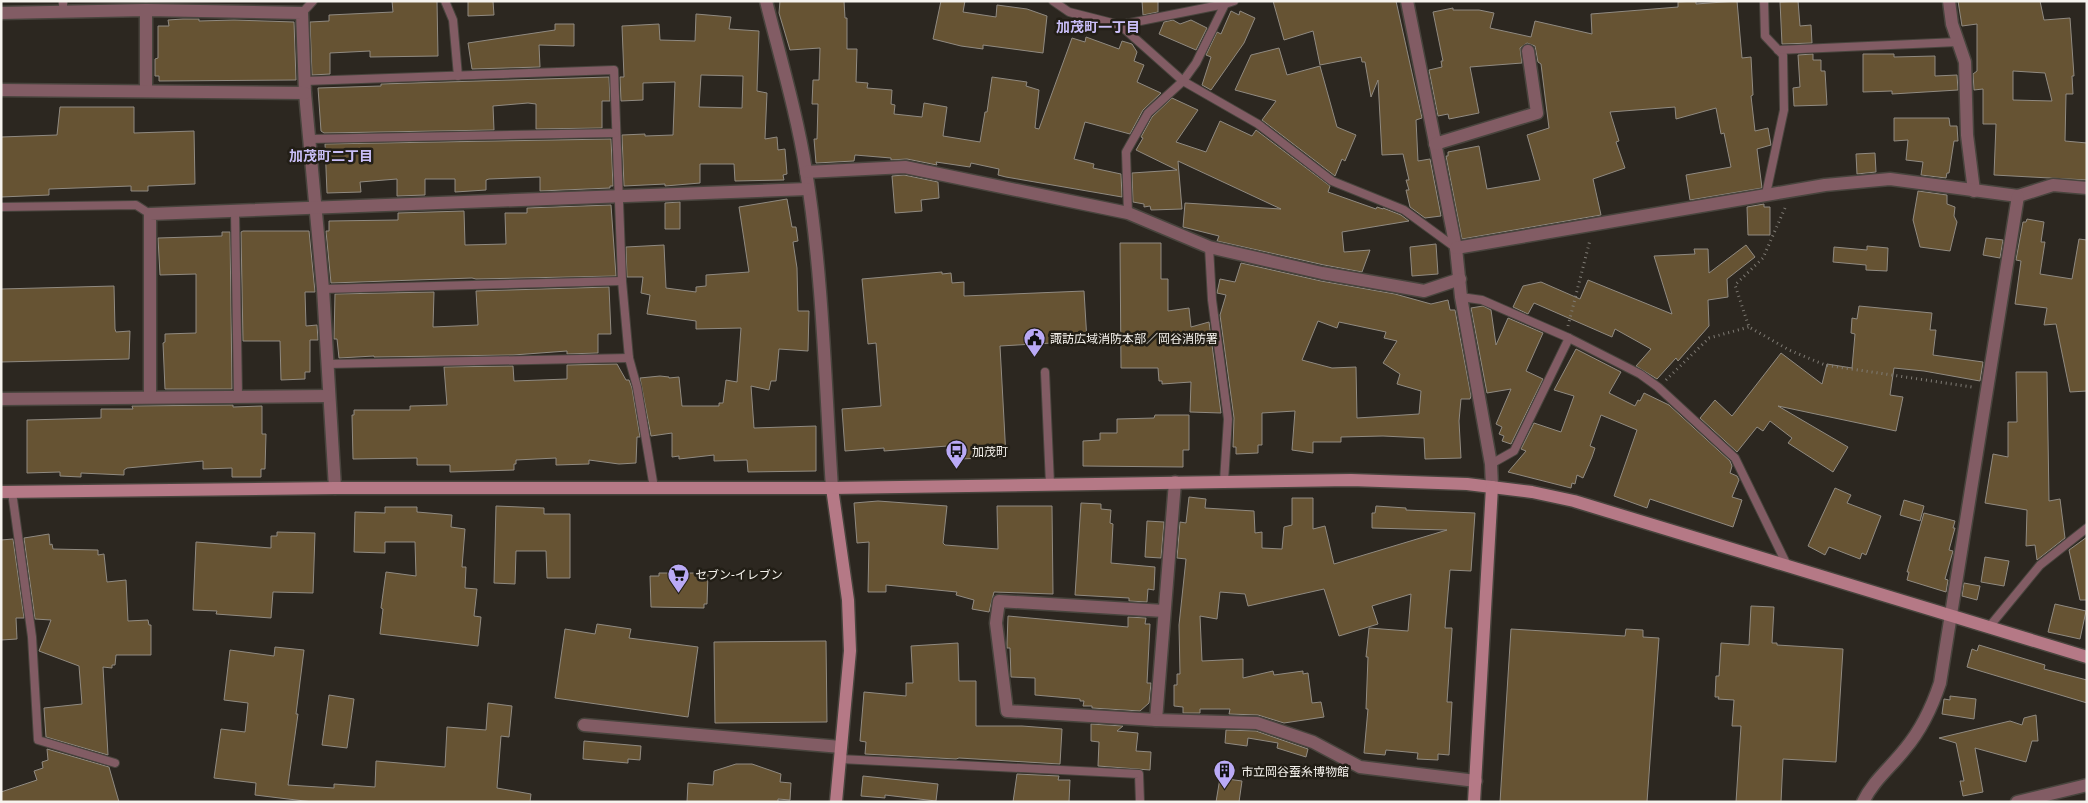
<svg xmlns="http://www.w3.org/2000/svg" width="2088" height="803" font-family="'Noto Sans','Noto Sans JP',sans-serif">
  <style>
    .building { fill: #665333; stroke: #908a81; fill-rule: evenodd }
    .lines { fill: none; stroke-linecap: round; stroke-linejoin: round }
    .lane-casing { stroke: #48443d; stroke-width: 10 }
    .street-casing { stroke: #48443d; stroke-width: 15 }
    .secondary-casing { stroke: #48443d; stroke-width: 15 }
    .path { stroke: #7f7b74; stroke-width: 3; stroke-dasharray: 1 4; stroke-linecap: butt }
    .lane { stroke: #825c64; stroke-width: 8 }
    .street { stroke: #825c64; stroke-width: 12 }
    .secondary { stroke: #b57986; stroke-width: 12 }
    .labels { text-anchor: middle; dominant-baseline: central; stroke-width: 5; stroke-linejoin: round; paint-order: stroke }
    .poi-label { font-size: 12px; fill: #f6f3ee; stroke: #221e16; text-anchor: start }
    .neighbourhood-label { font-size: 14px; font-weight: bold; fill: #c9bef7; stroke: #221e16 }
  </style>
  <rect width="100%" height="100%" fill="#2c2720"/>
  <g class="building">
    <path d="M392,1H437L438,56L370,57V51L330,53V74L312,75L310,22L329,21V15L393,12Z"/>
    <path d="M468,1H493L494,15L468,16Z"/>
    <path d="M780,1H844L845,18H847V49H857L856,82L868,83L867,88L892,90L891,104L895,105L894,114L922,117L924,103L947,107L943,136L980,142L985,112H987L992,77L1027,82L1026,86L1039,90L1035,128L1039,129L1072,38L1085,42L1086,37L1119,49L1122,41L1132,44L1137,52L1134,61L1144,65L1137,82L1161,93L1143,110L1130,134L1085,122L1074,159L1094,164L1093,168L1121,174L1122,197L1006,177L998,175L999,169L971,163L970,167L936,162L937,165L907,159L891,160V158L855,155L854,161L816,163L814,139H817L818,104H812L813,80H819L820,48L790,50L779,13Z"/>
    <path d="M941,1H965L963,12L996,17L997,5L1027,9L1047,16L1043,53L983,45V49L961,46L933,39Z"/>
    <path d="M1142,1H1158V12L1143,15Z"/>
    <path d="M1273,1H1396L1422,118L1416,120L1418,161L1430,159L1441,216L1425,218L1410,207L1406,190H1409L1406,180H1409L1403,154L1382,155L1378,80L1371,97L1365,62H1362L1361,57L1320,65L1313,31L1284,40Z"/>
    <path d="M1696,1V4L1737,1L1742,58L1751,57L1753,95L1751,96L1755,131L1768,128L1771,145L1757,149L1762,188L1690,200L1686,175L1731,167L1724,133L1721,134L1716,108L1676,119L1675,107L1610,112L1619,141L1616,142L1625,168L1593,179L1601,215L1462,239L1446,156H1448V152L1479,146L1487,189L1540,180L1527,135L1549,128L1541,64L1538,62L1535,46L1527,43L1520,48L1522,63L1470,67L1479,113L1449,119L1448,114L1438,116L1429,70L1442,67L1441,61H1443L1433,12L1453,8V10H1479L1494,13L1490,28L1531,37L1535,21L1592,34L1591,14L1678,7V2Z"/>
    <path d="M1798,1L1800,26L1811,25L1812,43L1782,44L1780,2Z"/>
    <path d="M1958,1H2040L2044,20L2070,18L2074,76H2072L2073,94H2066L2065,141L2087,143V180L1994,175L1996,124H1983V89L1974,90L1973,74L1977,71V24L1962,26ZM2013,71L2045,73L2052,101L2013,100Z"/>
    <path d="M1231,11L1239,15L1240,11L1255,18L1244,43L1211,90L1202,85L1211,57L1206,55L1217,32L1221,34Z"/>
    <path d="M696,14L731,17L729,29L759,31L757,91L767,93L765,139L777,137L778,150L785,149L787,174L783,175L784,180L735,181L734,164H700V183L665,186V184L624,186L622,135L645,134V136L673,135L675,82L643,83V100L621,101L620,77H624L622,26L659,24L660,40L695,41ZM701,75L743,76L742,108L699,107Z"/>
    <path d="M183,19H199V21L234,20L294,22L296,80L159,81V76H155V59L158,58V26H169L168,20Z"/>
    <path d="M1173,20L1180,24L1191,20L1207,28L1196,50L1159,34L1164,22Z"/>
    <path d="M555,24H574V46L539,45L540,67L472,69L468,43L555,30Z"/>
    <path d="M1279,48L1287,75L1320,66L1337,127L1356,135L1345,161L1342,159L1335,176L1262,120L1276,101L1235,90L1251,55Z"/>
    <path d="M1813,54V60H1821V71H1825L1827,105L1794,106L1793,88L1800,87L1798,55Z"/>
    <path d="M1863,54H1894V57L1935,56V76L1957,75L1958,90L1892,94V91L1863,92Z"/>
    <path d="M609,77L610,101H602V128L536,129V104L528,103L493,106L494,130L324,133L321,131L318,88L381,86V84Z"/>
    <path d="M1172,98L1198,110L1176,142L1206,152L1220,121L1252,136L1256,130L1330,186L1328,192L1376,209L1377,207L1383,209V208L1401,215L1409,221L1342,232L1344,252L1370,250L1362,272L1324,265L1217,241L1219,236L1183,227L1185,203L1281,209L1178,161L1182,209L1151,210L1150,206L1144,207V204L1133,202L1132,173L1177,170L1136,150L1143,138L1141,137L1152,117Z"/>
    <path d="M60,107H134V133L194,131L195,184L148,186V191H131V186L49,189V195L1,197V137L57,135Z"/>
    <path d="M1894,118H1949L1950,126H1957L1958,141H1954L1949,173H1947L1946,178L1921,175L1923,162L1906,160L1908,140L1894,141Z"/>
    <path d="M611,139L613,186H610V188L540,191V177L489,179L486,180V190L455,192V179H425V195L397,196V179L360,182L361,192L327,193L325,144Z"/>
    <path d="M1875,153L1876,172L1857,174L1856,154Z"/>
    <path d="M904,175L938,182L939,198L921,200L922,211L895,213L892,176Z"/>
    <path d="M1918,191L1947,195V204L1955,207L1954,216L1957,222L1950,251L1920,247L1913,220Z"/>
    <path d="M787,199L792,227H796L798,241L793,242L797,268L798,311H809L808,351L779,349L776,381H771L769,390L751,386L754,428L816,426V471L748,472L747,460L714,461V455L679,459V456L672,457V433L651,436L640,378L660,376L669,377V378L679,377L682,406H719V403H723L726,380L737,382L741,328L696,329V321L647,314L650,295L641,293L643,277H627L626,247L664,245L666,288L696,292V287L706,286V275L749,272L739,207Z"/>
    <path d="M680,202V229H665V203Z"/>
    <path d="M1764,204V207H1770V235H1748L1747,207Z"/>
    <path d="M611,205L616,276L476,279L472,278L331,283L326,231H329V221L398,220V213L464,211L465,245L506,244L505,213H527V208Z"/>
    <path d="M2027,219L2044,222L2041,242H2045L2040,274L2072,279L2079,239L2087,240V391L2070,392L2056,324L2044,325L2047,308L2015,304L2021,261L2016,260L2023,222H2026Z"/>
    <path d="M243,231H309L315,292H305L306,326L317,325L318,340H310V372H305V379L281,380L280,341H243L241,232Z"/>
    <path d="M222,232H230L232,389H165L163,343L165,342V334L196,333V274L160,275L158,238L222,236Z"/>
    <path d="M1986,238L2003,240L2000,258L1983,255Z"/>
    <path d="M1120,243H1161V279H1168V311L1189,308L1191,327L1209,322L1221,413L1190,412L1191,382L1162,384V381H1159L1158,368H1121Z"/>
    <path d="M1436,244L1438,274L1412,276L1410,247Z"/>
    <path d="M1746,245L1755,257L1727,279L1728,297L1708,300L1709,326L1678,361L1676,358L1657,379L1636,366L1651,349L1615,329L1612,337L1534,303L1528,314L1513,307L1523,286L1541,282L1580,299L1588,280L1672,314L1654,256L1695,254L1694,249H1708L1709,273Z"/>
    <path d="M1867,246L1888,248L1887,271L1866,270V265L1833,262L1834,247L1867,250Z"/>
    <path d="M1241,263L1321,281L1395,294L1431,304L1448,300L1450,310H1455L1471,396L1470,399H1461L1459,421L1461,458L1425,459L1424,438L1383,436L1341,437V442H1313V453L1292,450L1295,411L1262,413V445H1258V453L1236,454V447H1233L1234,418L1220,315L1226,295L1217,293L1220,279L1235,282ZM1318,321L1337,328L1339,322L1386,332L1384,338L1397,341L1383,363L1400,374L1397,384L1421,391L1419,414L1357,418L1356,367L1332,368L1302,360Z"/>
    <path d="M942,272V274L951,273L952,283L964,282V296L1084,291L1087,341L1000,346L1006,457L960,459V445L884,451V448L845,451L842,409L881,406L876,343L868,344L862,279Z"/>
    <path d="M114,286L115,329L116,332L130,331L129,359L1,362V289Z"/>
    <path d="M609,287L611,334H598V353L567,354V351L513,355L374,357V356L339,358L337,339H334L335,294L434,292L433,327L478,325L476,291Z"/>
    <path d="M1483,306L1491,310L1496,345L1508,318L1543,333L1526,371L1543,379L1511,444L1502,441L1504,436L1499,434L1502,427L1496,424L1511,389L1487,393L1471,308Z"/>
    <path d="M1859,306L1932,313L1930,330H1936L1933,355L1983,362L1980,381L1924,371L1894,368L1890,395L1903,397L1896,431L1778,406L1848,447L1833,472L1788,443L1792,438L1770,421L1763,431L1757,427L1737,452L1700,418L1715,400L1732,416L1781,353L1822,384L1827,364L1852,368L1855,334L1851,333L1852,318L1857,319Z"/>
    <path d="M1576,349L1621,372L1609,393L1635,406L1638,400L1640,401L1644,393L1669,405L1730,461L1732,466L1730,473L1737,476L1739,480L1732,497L1742,500L1733,527L1650,499L1647,508L1614,496L1637,430L1601,415L1590,446L1595,448L1592,457L1583,478L1577,475L1575,484L1572,483L1571,488L1508,472L1526,451L1521,449L1534,423L1561,432L1574,396L1554,390Z"/>
    <path d="M617,364L626,380H629L632,388L640,437H637L636,463L619,464L589,460V464L556,465V458L516,460V464H514V470L450,472V465H417V458L353,459L352,415H354V410H410V406L447,405L444,367L513,366L514,381L567,379V365Z"/>
    <path d="M2016,372H2047L2049,501L2060,499L2065,538L2037,560L2035,545L2026,546L2027,510L1985,503L1993,454L2008,457V422H2017Z"/>
    <path d="M233,405V407L262,406V434H266L265,469H261V477H232V468L203,469V461L127,468L124,470V475L81,473V477L60,476V472L27,473V420L101,418V409H133L132,406Z"/>
    <path d="M1155,415H1189V450H1183V467L1083,466V441L1100,440V433H1117V419L1154,418Z"/>
    <path d="M1835,488L1851,495L1847,503L1881,516L1866,555L1862,553L1860,559L1829,547L1825,555L1808,546Z"/>
    <path d="M1189,497L1206,499L1205,508L1254,511L1255,533L1262,532V548L1282,549L1284,527L1292,525V498H1313V529L1325,526L1334,564L1447,530L1372,528V513H1375L1376,506L1406,508V510L1475,513L1471,571L1450,570L1445,628H1452V630L1447,702H1452L1449,755L1438,754V760L1417,759L1418,753L1386,750L1385,755L1364,753L1368,709H1366L1368,657H1366L1369,628L1408,631L1411,594L1372,606L1378,624L1339,636L1324,589L1248,606L1245,594L1220,592L1217,619L1200,616L1202,661L1243,659V678L1273,671L1274,675L1303,671V674L1308,673L1312,703L1321,702L1324,717L1284,723L1258,715L1229,714L1230,709H1200V713H1183V707L1174,706V685H1177V674H1180L1179,625L1186,559L1177,558L1180,522L1186,523Z"/>
    <path d="M1904,500L1924,506L1920,521L1900,515Z"/>
    <path d="M878,501L947,506L943,543L945,545L998,549L997,506H1052L1053,594L994,592L989,612L972,609L974,600L956,595L957,592L886,585V592H868L869,542L857,543L854,503Z"/>
    <path d="M1081,503L1101,504V509L1111,510L1110,523L1113,524L1111,563L1155,567L1154,590L1148,589L1147,602L1129,601V598L1075,595Z"/>
    <path d="M496,506L544,508V514H570V578H547L546,551H516L515,584L494,583Z"/>
    <path d="M385,507H417V512L452,515L451,527L465,529L462,567H466L465,588L477,589L474,616L481,617L478,646L380,634L383,609L381,608L386,572L416,576L415,542H385V553L354,552L355,512L385,513Z"/>
    <path d="M1924,513L1955,521L1953,528H1955L1949,550L1953,551L1945,579L1948,580L1946,592L1907,580L1909,572H1907Z"/>
    <path d="M1147,521L1164,522L1161,558L1145,557Z"/>
    <path d="M277,532L315,533L313,593L273,592L271,618L216,614L217,611L193,610L196,542L271,548V536H277Z"/>
    <path d="M49,534L50,545L52,544L53,549L98,550V555L104,554L107,582L126,580L128,621L148,620L149,625H151V655H116L115,665H112V668L103,667L108,755L46,737L44,708L82,704L79,666L39,651L51,620L35,619L24,538Z"/>
    <path d="M2087,537V600H2080L2069,550Z"/>
    <path d="M13,539L24,618H16L17,639L1,640V540Z"/>
    <path d="M1985,557L2009,561L2004,586L1981,582Z"/>
    <path d="M659,573H708L707,604H704V608L651,607L650,576H659Z"/>
    <path d="M1964,583L1980,586L1977,600L1962,596Z"/>
    <path d="M2055,604L2086,611L2080,639L2048,632Z"/>
    <path d="M1751,606L1774,607L1772,643H1777V645L1843,649L1836,762L1783,759L1781,802H1736L1741,726H1732L1734,700L1718,699L1719,697H1715L1716,676H1719L1721,643L1749,645Z"/>
    <path d="M1008,616L1128,627V617L1146,618L1145,624H1150L1147,683H1151L1149,703L1140,711L1092,708V706H1083L1084,701H1080V699L1035,695V678L1011,677L1010,648H1007V644Z"/>
    <path d="M597,624L631,629L629,638L698,647L688,717L555,698L565,629L595,634Z"/>
    <path d="M1511,629L1625,636L1626,629L1643,630V637L1659,638L1647,802H1500Z"/>
    <path d="M826,641L827,722L715,723L714,642Z"/>
    <path d="M958,643L959,681H976V726H1022L1062,729L1060,764L959,758L956,759L865,754L866,742L860,741L864,692L906,696V683H913L911,646Z"/>
    <path d="M1979,645L2045,665L2044,669L2087,680V703L1967,667L1972,649L1977,651Z"/>
    <path d="M275,647L304,650L296,714H298L288,785L334,788V784L375,787L376,761L445,767L447,727L486,730L488,703L512,706L509,737L501,736L497,788L531,794L530,802H313L255,795L256,783L214,778L221,729L245,732L248,703L224,700L230,650L274,656Z"/>
    <path d="M329,695L354,699L347,748L322,745Z"/>
    <path d="M1950,696L1976,699L1974,719L1942,714L1944,699L1950,700Z"/>
    <path d="M2036,715L2038,741H2032L2026,762L1975,748L1983,792L1963,796L1960,781H1964L1956,743L1939,738L2010,721L2022,725L2024,718Z"/>
    <path d="M1091,724L1123,726L1117,731L1138,733L1136,751L1151,752L1150,770L1098,766L1099,742L1091,741Z"/>
    <path d="M1226,730L1256,731L1308,749L1306,757L1277,748L1278,743L1248,738L1247,746L1225,743Z"/>
    <path d="M584,741L641,746L640,760L628,759V763L583,759Z"/>
    <path d="M47,749L109,767L119,802H1V792L37,780L34,771L43,768L42,762L48,760Z"/>
    <path d="M736,764H752L781,774L780,782L791,783L790,800L778,799V802H687L688,783L713,785L714,771Z"/>
    <path d="M1017,774L1059,776L1058,780H1070L1069,802H1013Z"/>
    <path d="M863,776L938,784L936,801L885,795V798L861,796Z"/>
    <path d="M1220,778L1242,781L1239,802H1216Z"/>
  </g>
  <g class="lines">
    <defs>
      <g id="lane">
        <path d="M445,1L453,20L458,76"/>
        <path d="M1053,1L1069,12L1120,25L1183,81L1258,124L1332,181L1404,210L1456,248"/>
        <path d="M1764,1L1765,36L1783,55L1784,110L1766,194"/>
        <path d="M63,12V1"/>
        <path d="M302,13L313,1"/>
        <path d="M1120,25L1225,4"/>
        <path d="M1778,50L1958,42"/>
        <path d="M305,81L614,70L622,281L629,358L637,387L654,488"/>
        <path d="M309,139L615,133"/>
        <path d="M1,207L136,205L150,214"/>
        <path d="M235,212L238,396"/>
        <path d="M1128,213L1126,152L1148,113L1183,81L1196,63L1225,4L1234,1"/>
        <path d="M1209,247L1212,300L1228,419L1224,481"/>
        <path d="M323,289L622,281"/>
        <path d="M1461,297L1482,300L1569,338L1640,374L1658,387L1735,458L1787,565"/>
        <path d="M327,364L629,358"/>
        <path d="M1045,372L1050,484"/>
        <path d="M1491,464L1514,451L1569,338"/>
        <path d="M12,492L32,637L38,740L115,763"/>
        <path d="M1989,627L2040,565L2087,528"/>
        <path d="M840,759L1139,774L1140,802"/>
      </g>
      <g id="street">
        <path d="M766,1C780,57 797,114 806,171C823,276 825,383 832,488"/>
        <path d="M1407,1L1456,248L1461,297L1491,464L1492,487"/>
        <path d="M1949,1L1952,24L1965,62L1967,135L1974,191"/>
        <path d="M146,10V91"/>
        <path d="M1,13L146,10L302,13L305,93L323,289L335,488"/>
        <path d="M1,90L305,93"/>
        <path d="M1435,144L1537,113L1528,51"/>
        <path d="M806,172L905,167L1128,213L1209,247L1322,273L1424,291L1460,279"/>
        <path d="M1456,248L1825,185L1890,179L2018,196L2053,185L2087,188"/>
        <path d="M150,397V214L807,189"/>
        <path d="M1,399L328,396"/>
        <path d="M1164,611L999,601L996,623L1007,711L1156,720L1175,482"/>
        <path d="M1156,720L1257,723L1313,742L1360,767L1476,781"/>
        <path d="M584,725L841,747"/>
        <path d="M1863,802C1873,781 1891,767 1905,749C1921,730 1932,707 1940,683L2018,196"/>
        <path d="M2017,802L2087,785"/>
      </g>
      <g id="secondary">
        <path d="M832,488L848,600L850,651L836,802"/>
        <path d="M1,492L335,488H832L1351,480L1467,484L1532,492L1574,501L2087,657"/>
        <path d="M1474,802L1492,487"/>
      </g>
    </defs>
    <use href="#lane" class="lane-casing"/>
    <use href="#street" class="street-casing"/>
    <use href="#secondary" class="secondary-casing"/>
    <g class="path">
      <path d="M1785,208L1763,258L1735,285L1749,327L1789,350L1825,365L1972,387"/>
      <path d="M1568,326L1590,240"/>
      <path d="M1666,380L1709,338L1749,327"/>
    </g>
    <use href="#lane" class="lane"/>
    <use href="#street" class="street"/>
    <use href="#secondary" class="secondary"/>
  </g>
  <defs>
    <symbol id="civic-pin" viewBox="-11 -11 22 30"><path d="M0 17L-7.5 6A9.5 9.5 0 1 1 7.5 6Z" fill="#baaaf6" stroke="#221e16"/><path d="M-.6-6.5H3V-4.5H.6V-3L4-1V1h2V6H-6V1h2V-1L-.6-3ZM-1.2 2.5V6h2.4V2.5Z" fill="#111"/></symbol>
    <symbol id="bus-pin" viewBox="-11 -11 22 30"><path d="M0 17L-7.5 6A9.5 9.5 0 1 1 7.5 6Z" fill="#baaaf6" stroke="#221e16"/><path d="M-5-6H5V4H4V6H2V4H-2V6H-4V4H-5ZM-3.5-4V0h7V-4ZM-3.5 1.2v1.5H-2V1.2ZM2 1.2v1.5H3.5V1.2Z" fill="#111"/></symbol>
    <symbol id="supermarket-pin" viewBox="-11 -11 22 30"><path d="M0 17L-7.5 6A9.5 9.5 0 1 1 7.5 6Z" fill="#baaaf6" stroke="#221e16"/><path d="M-6-5.5h2.5l.6 2H6L4.5 2H-2.5L-4.4-4H-6ZM-1.5 3.2a1.3 1.3 0 1 0 .1 0ZM3 3.2a1.3 1.3 0 1 0 .1 0Z" fill="#111"/></symbol>
    <symbol id="building-pin" viewBox="-11 -11 22 30"><path d="M0 17L-7.5 6A9.5 9.5 0 1 1 7.5 6Z" fill="#baaaf6" stroke="#221e16"/><path d="M-4-6H4V6H1V3H-1V6H-4ZM-2.5-4.3h1.7v1.8h-1.7ZM.8-4.3h1.7v1.8H.8ZM-2.5-1h1.7V.8h-1.7ZM.8-1h1.7V.8H.8Z" fill="#111"/></symbol>
  </defs>
  <g fill-rule="evenodd">
    <use href="#civic-pin" x="1022" y="326" width="25" height="34"/>
    <use href="#bus-pin" x="944" y="438" width="25" height="34"/>
    <use href="#supermarket-pin" x="666" y="562" width="25" height="34"/>
    <use href="#building-pin" x="1212" y="758" width="25" height="34"/>
  </g>
  <g class="labels">
    <g class="poi-label">
      <text x="1050" y="338">諏訪広域消防本部／岡谷消防署</text>
      <text x="972" y="451">加茂町</text>
      <text x="695" y="574">セブン-イレブン</text>
      <text x="1241" y="771">市立岡谷蚕糸博物館</text>
    </g>
    <g class="neighbourhood-label">
      <text x="1098" y="26">加茂町一丁目</text>
      <text x="331" y="155">加茂町二丁目</text>
    </g>
  </g>
  <rect width="2088" height="803" fill="none" stroke="#f6f3ee" stroke-width="5"/>
</svg>
